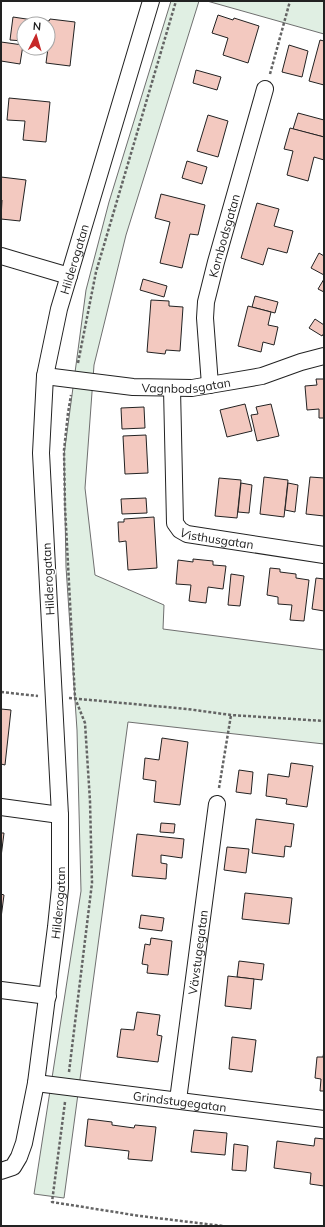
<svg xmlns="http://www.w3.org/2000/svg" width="325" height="1227" font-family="Mulish,sans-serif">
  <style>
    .green { fill: #e0efe3; stroke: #6f6f6f }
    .building { fill: #f3c9c0; stroke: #222 }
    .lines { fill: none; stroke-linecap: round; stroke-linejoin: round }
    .street-casing { stroke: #222; stroke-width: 18 }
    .path { stroke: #646464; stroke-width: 2.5; stroke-dasharray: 3 2; stroke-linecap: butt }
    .street { stroke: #fff; stroke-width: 16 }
    .labels { text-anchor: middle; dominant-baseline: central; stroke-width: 3; stroke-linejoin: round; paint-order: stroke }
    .street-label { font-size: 12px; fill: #222; stroke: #fff }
  </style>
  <rect width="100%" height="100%" fill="#fff"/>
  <g class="green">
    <path d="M171,1H199L126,235L94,365L85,488L95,575L164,605L163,629L324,650V744L128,722L64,1198L34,1194L81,891L77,730L66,567L64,455L86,290L109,202Z"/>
    <path d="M207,1H324V34Z"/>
  </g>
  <g class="building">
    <path d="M218,15L233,20L234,18L259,26L248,63L223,55L228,38L212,33Z"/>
    <path d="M13,17L33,20L32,24H24V41L10,40Z"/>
    <path d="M50,19L75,22L70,66L46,63L48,48V24H32L33,20L49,21Z"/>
    <path d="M320,40L324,41V85L309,81Z"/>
    <path d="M1,42L23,45L20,64L1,61Z"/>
    <path d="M289,45L308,51L302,77L282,72Z"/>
    <path d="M196,70L221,77L217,90L193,83Z"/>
    <path d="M9,98L50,102L46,142L23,140L25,121L7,120Z"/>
    <path d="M298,113L324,120V137L293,129Z"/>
    <path d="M208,115L228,121L218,157L197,151Z"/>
    <path d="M290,128L324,137V160L314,157L308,181L287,175L293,151L284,149Z"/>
    <path d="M187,161L207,167L202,184L182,178Z"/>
    <path d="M1,177L26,180L20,221L1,219L2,200H1Z"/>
    <path d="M161,194L205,205L198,235L190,234L182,268L160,263L170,222L155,218Z"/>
    <path d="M257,203L279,209L274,226L293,231L287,253L268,248L263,265L241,258Z"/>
    <path d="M319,253L324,256V275L311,268Z"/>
    <path d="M143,279L167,286L164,297L140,290Z"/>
    <path d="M324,279V292L318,289Z"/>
    <path d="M255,296L278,302L275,313L252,307Z"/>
    <path d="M151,300L169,301V306L183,307L180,351L166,350L165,354L147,352Z"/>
    <path d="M248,306L271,312L268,325L278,327L274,345L263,342L261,352L238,346Z"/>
    <path d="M315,319L324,325V333L322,336L309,328Z"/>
    <path d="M316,379H324V418H319V409L307,410L305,386L317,385Z"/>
    <path d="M245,404L252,431L227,437L220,410Z"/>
    <path d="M271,404L279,436L257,441L251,415L258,414L256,407Z"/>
    <path d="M144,407L145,428L122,429L121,408Z"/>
    <path d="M146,435L148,473L125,474L123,436Z"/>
    <path d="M264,477L288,480L284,517L260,514Z"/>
    <path d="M310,477L324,478V516L306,514Z"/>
    <path d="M219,478L241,480L237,518L215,516Z"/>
    <path d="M241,483L252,485L249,513L238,512Z"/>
    <path d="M288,483L298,485L295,512L285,510Z"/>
    <path d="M146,498L147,513L122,514L121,499Z"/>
    <path d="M154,517L157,568L128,570L126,541L119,542L118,522H124V519Z"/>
    <path d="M193,559L213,561V565L226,566L223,589L208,587L206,603L189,601L191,585L176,584L178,560L193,562Z"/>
    <path d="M270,568L280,569V572L296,574V578L309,580L304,621L290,620L292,605L278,604V597L267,595Z"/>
    <path d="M231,574L244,576L240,606L228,605Z"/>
    <path d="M316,578L324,579V611L312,609Z"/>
    <path d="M1,709L11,710L5,765L1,764Z"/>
    <path d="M162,738L188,742L180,805L154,802L156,781L143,779L145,758L159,760Z"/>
    <path d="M291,763L313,766L307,807L286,804L287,799L266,796L268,774L289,777Z"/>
    <path d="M239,770L253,772L251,794L236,792Z"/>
    <path d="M256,819L294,824L291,847L285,846L284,857L252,853Z"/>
    <path d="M161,823L175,824L174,833L160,832Z"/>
    <path d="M1,833H4L1,857Z"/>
    <path d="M137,834L184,839L182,858L161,855V863L167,864L166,879L132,876Z"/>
    <path d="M227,847L249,849L246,873L224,870Z"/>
    <path d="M245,893L292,898L289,924L242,919Z"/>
    <path d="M1,894L4,895L1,918Z"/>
    <path d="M141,915L164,918L162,931L139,928Z"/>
    <path d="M151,938L172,941L168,975L147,973L148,965L142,964L145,944L150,945Z"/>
    <path d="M239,961L264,964L262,980L237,977Z"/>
    <path d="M228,976L254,979L251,1009L225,1006Z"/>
    <path d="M137,1012L160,1015L157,1035L162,1036L158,1062L117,1057L121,1029L134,1030Z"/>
    <path d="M232,1037L256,1040L252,1072L229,1069Z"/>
    <path d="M324,1051V1091H320L321,1079L315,1078L317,1057H323Z"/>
    <path d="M88,1119L112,1122V1125L134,1128L135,1125L156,1127L152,1161L128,1159L129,1151L85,1146Z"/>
    <path d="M194,1130L227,1133L225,1155L191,1152Z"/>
    <path d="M315,1138L324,1139V1186L310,1184L311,1173L274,1168L277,1141L314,1146Z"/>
    <path d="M234,1144L248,1146L246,1171L232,1170Z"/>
  </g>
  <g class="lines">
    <defs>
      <g id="street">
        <path d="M1,256L69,276"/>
        <path id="s1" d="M45,376L133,387L192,388L262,376L301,362L324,356"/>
        <path id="s2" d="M210,385L205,318L206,302L216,262L265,89"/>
        <path id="s3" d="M172,389L175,523L180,530L187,534L324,555"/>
        <path d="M1,807L60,815"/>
        <path d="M1,990L48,996"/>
        <path id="s4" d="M36,1083L324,1119"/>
        <path id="s5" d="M178,1100L217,804"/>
        <path id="s6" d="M1,1171L13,1167L19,1157L24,1143L36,1083L56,927L60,888V815L41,453L45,376L59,309L151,1"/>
      </g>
    </defs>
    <use href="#street" class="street-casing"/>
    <g class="path">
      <path d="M270,74L290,1"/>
      <path d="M78,363L96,272L176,1"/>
      <path d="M1,692L38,696"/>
      <path d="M69,698L187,709L231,715L324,721"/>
      <path d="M219,788L231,715"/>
      <path d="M69,1072L92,883L90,801L85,723L75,698L65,507L64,450L68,413L71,395"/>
      <path d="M65,1102L52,1202L140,1216L223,1226"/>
    </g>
    <use href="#street" class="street"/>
  </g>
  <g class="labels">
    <g class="street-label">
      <text stroke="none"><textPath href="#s2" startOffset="152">Kornbodsgatan</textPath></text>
      <text stroke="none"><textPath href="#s6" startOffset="930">Hilderogatan</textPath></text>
      <text stroke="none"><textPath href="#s1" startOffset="142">Vagnbodsgatan</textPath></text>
      <text stroke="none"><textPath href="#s3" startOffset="181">Visthusgatan</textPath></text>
      <text transform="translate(48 579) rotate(-93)">Hilderogatan</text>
      <text stroke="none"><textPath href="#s6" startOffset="282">Hilderogatan</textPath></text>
      <text stroke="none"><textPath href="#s5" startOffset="149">Vävstugegatan</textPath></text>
      <text stroke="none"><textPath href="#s4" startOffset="145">Grindstugegatan</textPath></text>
    </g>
  </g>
  <rect width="325" height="1227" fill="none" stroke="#222222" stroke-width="4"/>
  <g transform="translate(36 36) rotate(5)"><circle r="19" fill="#ffffff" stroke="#a7a7a7"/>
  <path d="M0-3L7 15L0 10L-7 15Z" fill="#c62828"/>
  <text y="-6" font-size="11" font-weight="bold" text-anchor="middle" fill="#222222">N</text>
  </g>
</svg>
